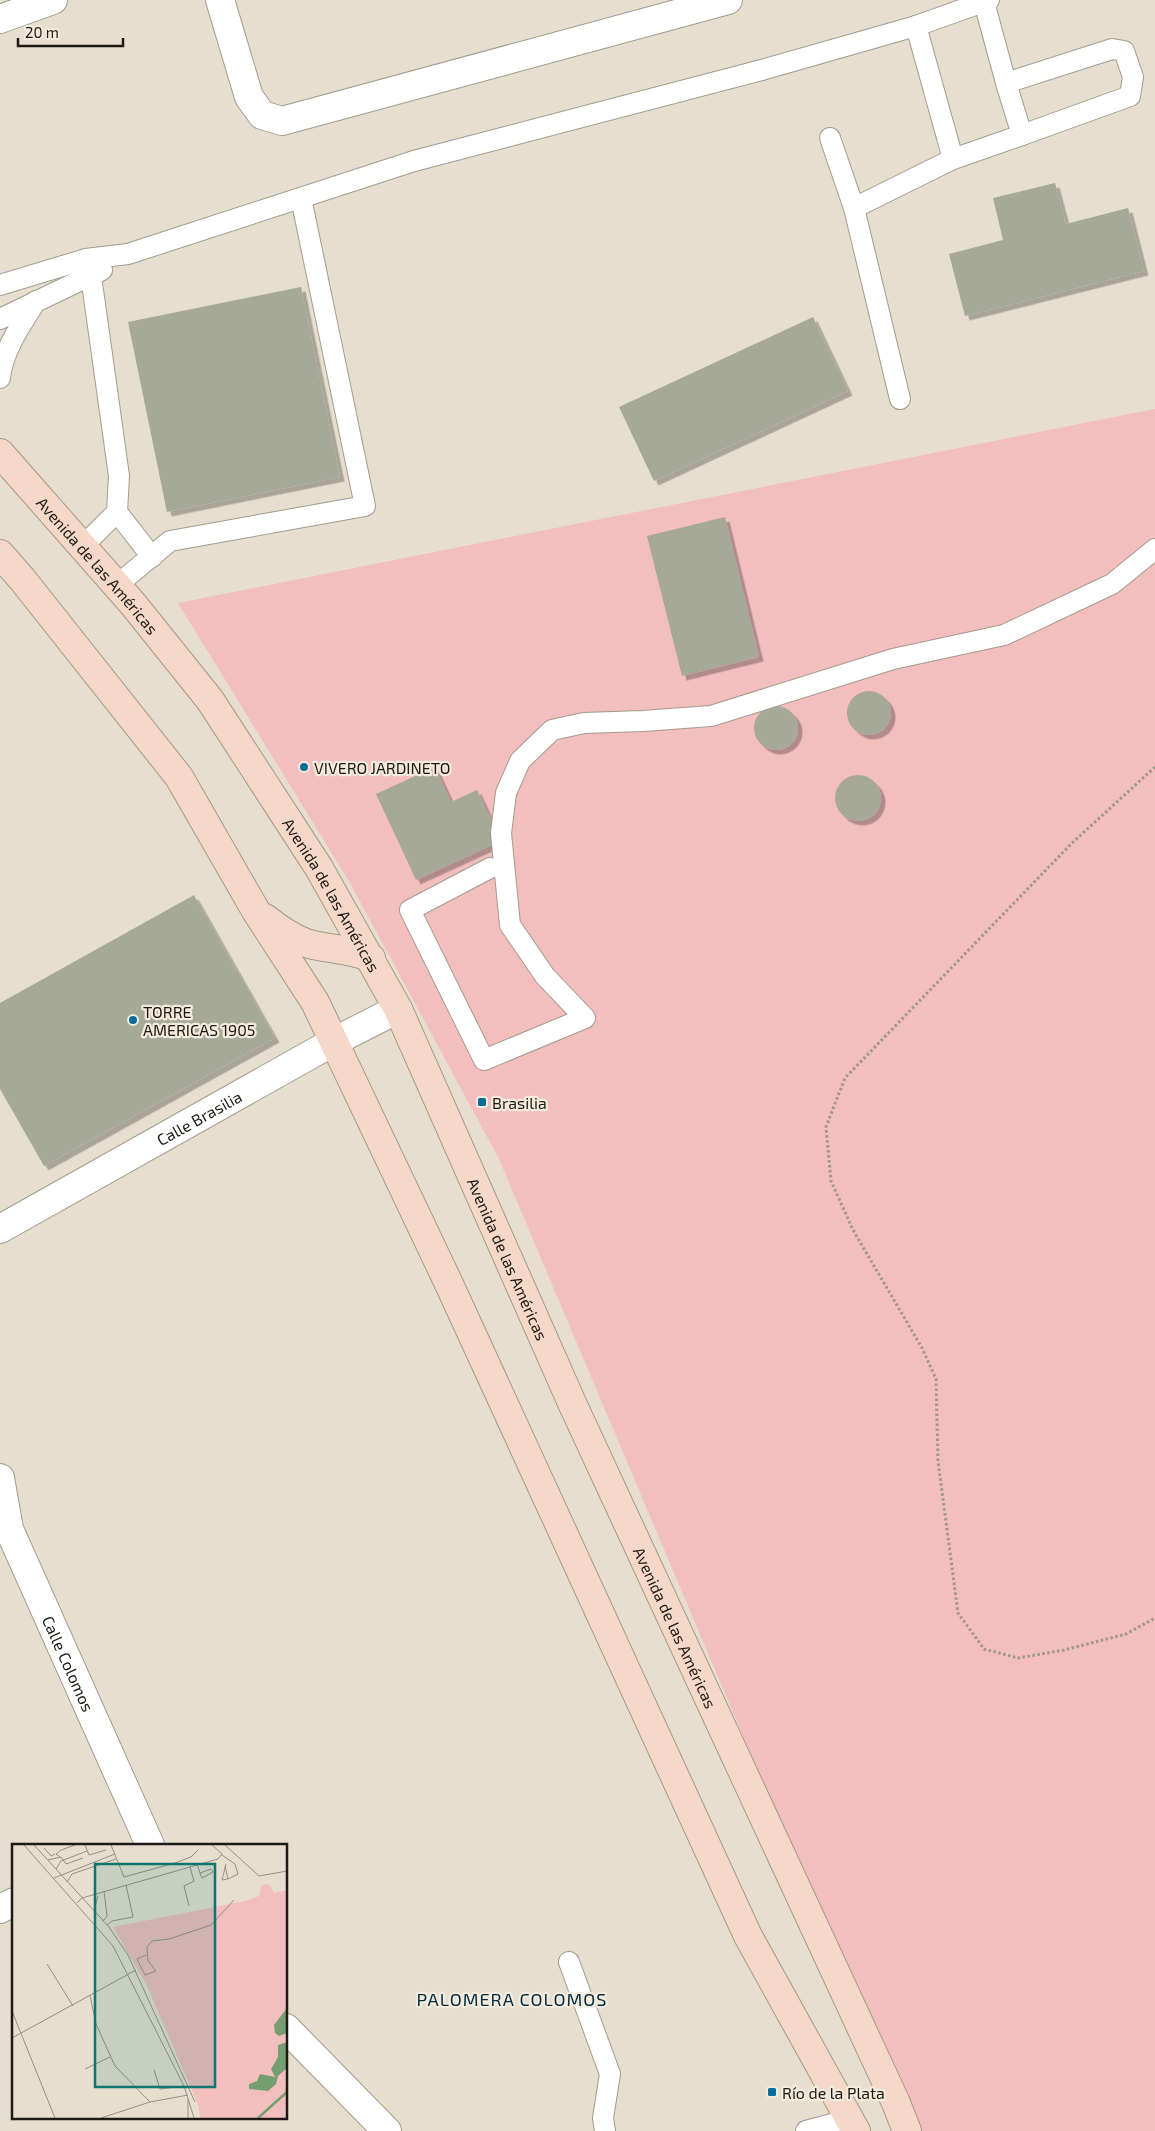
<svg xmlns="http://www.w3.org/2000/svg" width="1155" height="2131" font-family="'Exo 2',sans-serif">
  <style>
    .green { fill: #f2bebe }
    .building { fill: #a6a898; filter: url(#shadow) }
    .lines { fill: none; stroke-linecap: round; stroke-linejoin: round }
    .service-casing { stroke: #a39b8c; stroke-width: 22 }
    .minor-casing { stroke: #a39b8c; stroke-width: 30 }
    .secondary-casing { stroke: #a39b8c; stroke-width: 30 }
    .path { stroke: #9f988d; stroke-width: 3; stroke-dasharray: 2.5 2.5; stroke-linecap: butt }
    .service { stroke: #fff; stroke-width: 20 }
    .minor { stroke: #fff; stroke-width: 28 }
    .secondary { stroke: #f5d8c7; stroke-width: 28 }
    .poi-dot { fill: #086c9a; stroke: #f4ebdc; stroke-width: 2 }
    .labels { text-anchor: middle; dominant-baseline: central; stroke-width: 4.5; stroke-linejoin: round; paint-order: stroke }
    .street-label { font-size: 16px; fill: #1d1a15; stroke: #f4ebdc }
    .poi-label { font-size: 16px; fill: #1d1a15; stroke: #f4ebdc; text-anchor: start }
    .neighbourhood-label { font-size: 18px; letter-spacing: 1px; fill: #022d43; stroke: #f4ebdc }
    .inset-river { fill: none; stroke: #759f72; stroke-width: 2.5 }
    .inset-road { fill: none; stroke: #969085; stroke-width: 1 }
    .view { fill: #0f766e; fill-opacity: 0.15; stroke: #0f766e; stroke-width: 2.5 }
    .inset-edge { fill: none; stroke: #1d1a15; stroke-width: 2.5 }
  </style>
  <defs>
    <filter id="shadow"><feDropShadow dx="4.5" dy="4.5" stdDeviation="0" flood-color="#0004"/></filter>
  </defs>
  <rect width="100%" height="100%" fill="#e7decf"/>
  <path class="green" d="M1155,409V2131H910L499,1159L350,883L178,603Z"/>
  <g class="building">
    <path d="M1055,183L1066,224L1128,208L1144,271L965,316L949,254L1003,240L993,198Z"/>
    <path d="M301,287L340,477L167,512L128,322Z"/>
    <path d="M813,317L848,391L654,481L619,407Z"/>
    <path d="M725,517L759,657L682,676L647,536Z"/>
    <circle cx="869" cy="713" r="22"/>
    <circle cx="776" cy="728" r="22"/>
    <path d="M435,767L451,802L477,790L501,841L416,880L376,794Z"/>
    <circle cx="858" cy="798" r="23"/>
    <path d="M194,895L275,1038L44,1166L0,1089V1003Z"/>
  </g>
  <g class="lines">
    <defs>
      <g id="service">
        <path d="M984,2L1006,83L1022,135L1130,96L1133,77L1124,51L1112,49L1006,83"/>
        <path d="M830,138L854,208"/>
        <path d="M953,159L1022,135"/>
        <path d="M0,285L86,259L128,254L414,161L762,70L916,26L989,0"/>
        <path d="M0,319L102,270"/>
        <path d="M0,378C3,350 21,325 36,301"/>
        <path d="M900,399L854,208L953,159L916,26"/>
        <path d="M117,512L152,557"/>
        <path d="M83,546L117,512L119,476L91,276L86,259"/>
        <path d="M117,585L170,541L365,506L301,198"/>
        <path d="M490,868L410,910L484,1060L585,1018L545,976L510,925L501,833L506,793L520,761L552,730L584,723L643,721L711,716L893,659L1004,635L1112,584L1155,549"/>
        <path d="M569,1962L610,2074L603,2118L605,2131"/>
        <path d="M806,2131L851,2119"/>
      </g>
      <g id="minor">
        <path d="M220,0L249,97L262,115L282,121L728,0"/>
        <path d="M0,19L53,0"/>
        <path id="s1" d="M0,1229L333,1042L398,1009"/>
        <path id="s2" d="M0,1478L9,1529L150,1845"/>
        <path d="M0,1909L14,1902"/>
        <path d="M286,2028L387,2131"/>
      </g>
      <g id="secondary">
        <path id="s3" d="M0,453L133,604L210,700L319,868L398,1009L572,1403L896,2103L907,2131"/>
        <path d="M0,554L22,579L179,777L256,911L315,1002L449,1284L748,1936L856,2131"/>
        <path d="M265,918C278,928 290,937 306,943C327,950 350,948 371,958"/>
      </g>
    </defs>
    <use href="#service" class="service-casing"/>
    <use href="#minor" class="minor-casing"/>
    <use href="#secondary" class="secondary-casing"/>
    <path class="path" d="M1155,767L1071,844L845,1078L826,1127L831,1181L853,1230L922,1348L936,1379L938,1461L958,1613L984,1649L1018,1658L1064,1650L1126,1634L1155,1618"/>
    <use href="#service" class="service"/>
    <use href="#minor" class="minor"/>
    <use href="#secondary" class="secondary"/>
  </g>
  <g class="poi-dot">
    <circle cx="304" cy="767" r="5"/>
    <circle cx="133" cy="1020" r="5"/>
    <rect x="477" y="1097" width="10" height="10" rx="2.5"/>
    <rect x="767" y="2087" width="10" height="10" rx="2.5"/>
  </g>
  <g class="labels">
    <g class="street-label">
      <text stroke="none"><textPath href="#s3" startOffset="149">Avenida de las Américas</textPath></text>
      <text stroke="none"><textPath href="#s3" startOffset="554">Avenida de las Américas</textPath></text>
      <text stroke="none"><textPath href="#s1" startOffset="228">Calle Brasilia</textPath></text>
      <text stroke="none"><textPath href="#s3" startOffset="959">Avenida de las Américas</textPath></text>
      <text stroke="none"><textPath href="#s3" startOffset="1364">Avenida de las Américas</textPath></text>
      <text stroke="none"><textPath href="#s2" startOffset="199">Calle Colomos</textPath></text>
    </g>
    <g class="poi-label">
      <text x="314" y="767">VIVERO JARDINETO</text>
      <text x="143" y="1011">TORRE<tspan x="143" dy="18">AMERICAS 1905</tspan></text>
      <text x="492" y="1102">Brasilia</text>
      <text x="782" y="2092">Río de la Plata</text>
    </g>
    <g class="neighbourhood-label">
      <text x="512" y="1999">PALOMERA COLOMOS</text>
    </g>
  </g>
  <g transform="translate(12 1844)">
    <rect width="275" height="275" fill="#e7decf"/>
    <path d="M253,40L258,41L262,49L275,46V274H188L187,263L135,142L101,83L233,57L247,52L249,43Z" fill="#f2bebe"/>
    <path d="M275,164V189L267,192L263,189L262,181ZM275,198V224L266,232L264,240L256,247L237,245V240L245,237L248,230L263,233L259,225L266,213V201Z" fill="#759f72"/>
    <path class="inset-river" d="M246,274L275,248"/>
    <path class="inset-road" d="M12,1L101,102L172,242L182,274M22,1L97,83L116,111L183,258M73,1L77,11L94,6M99,1L112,33L163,19L179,13L186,6M213,1L247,32L275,27M32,4L39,12L43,10M210,11L223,20L226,30L216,35L213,22M48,13L44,10L49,6L63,1M36,16L49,13L54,20L71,14M185,20L188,29L190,34L201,28L199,25L188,29M214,20L210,36L216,35M44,25L49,17L75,7M42,34L103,10M55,38L60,30L104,15M65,59L70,54L206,15L210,10L200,1M177,62L172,42L182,37L178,23M82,67L86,52M91,77L95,72L92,47M95,81L100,77L121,73L114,41M134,111L125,115L133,131L144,127L136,117L135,103L140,97L157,95L199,81L222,56M35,120L61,162M78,151L84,180L103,222L138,258M0,167L43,274M0,194L124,126M73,225L98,213M142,226L148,245L172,242M176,255V274M89,274L138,258L176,251"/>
    <path class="view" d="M83,20H203V243H83Z"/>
    <rect width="275" height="275" class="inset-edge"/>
  </g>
  <path d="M18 38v8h105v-8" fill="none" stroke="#1d1a15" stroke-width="2.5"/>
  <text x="25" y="38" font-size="15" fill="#1d1a15" stroke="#f4ebdc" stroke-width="4" paint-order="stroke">20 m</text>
</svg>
